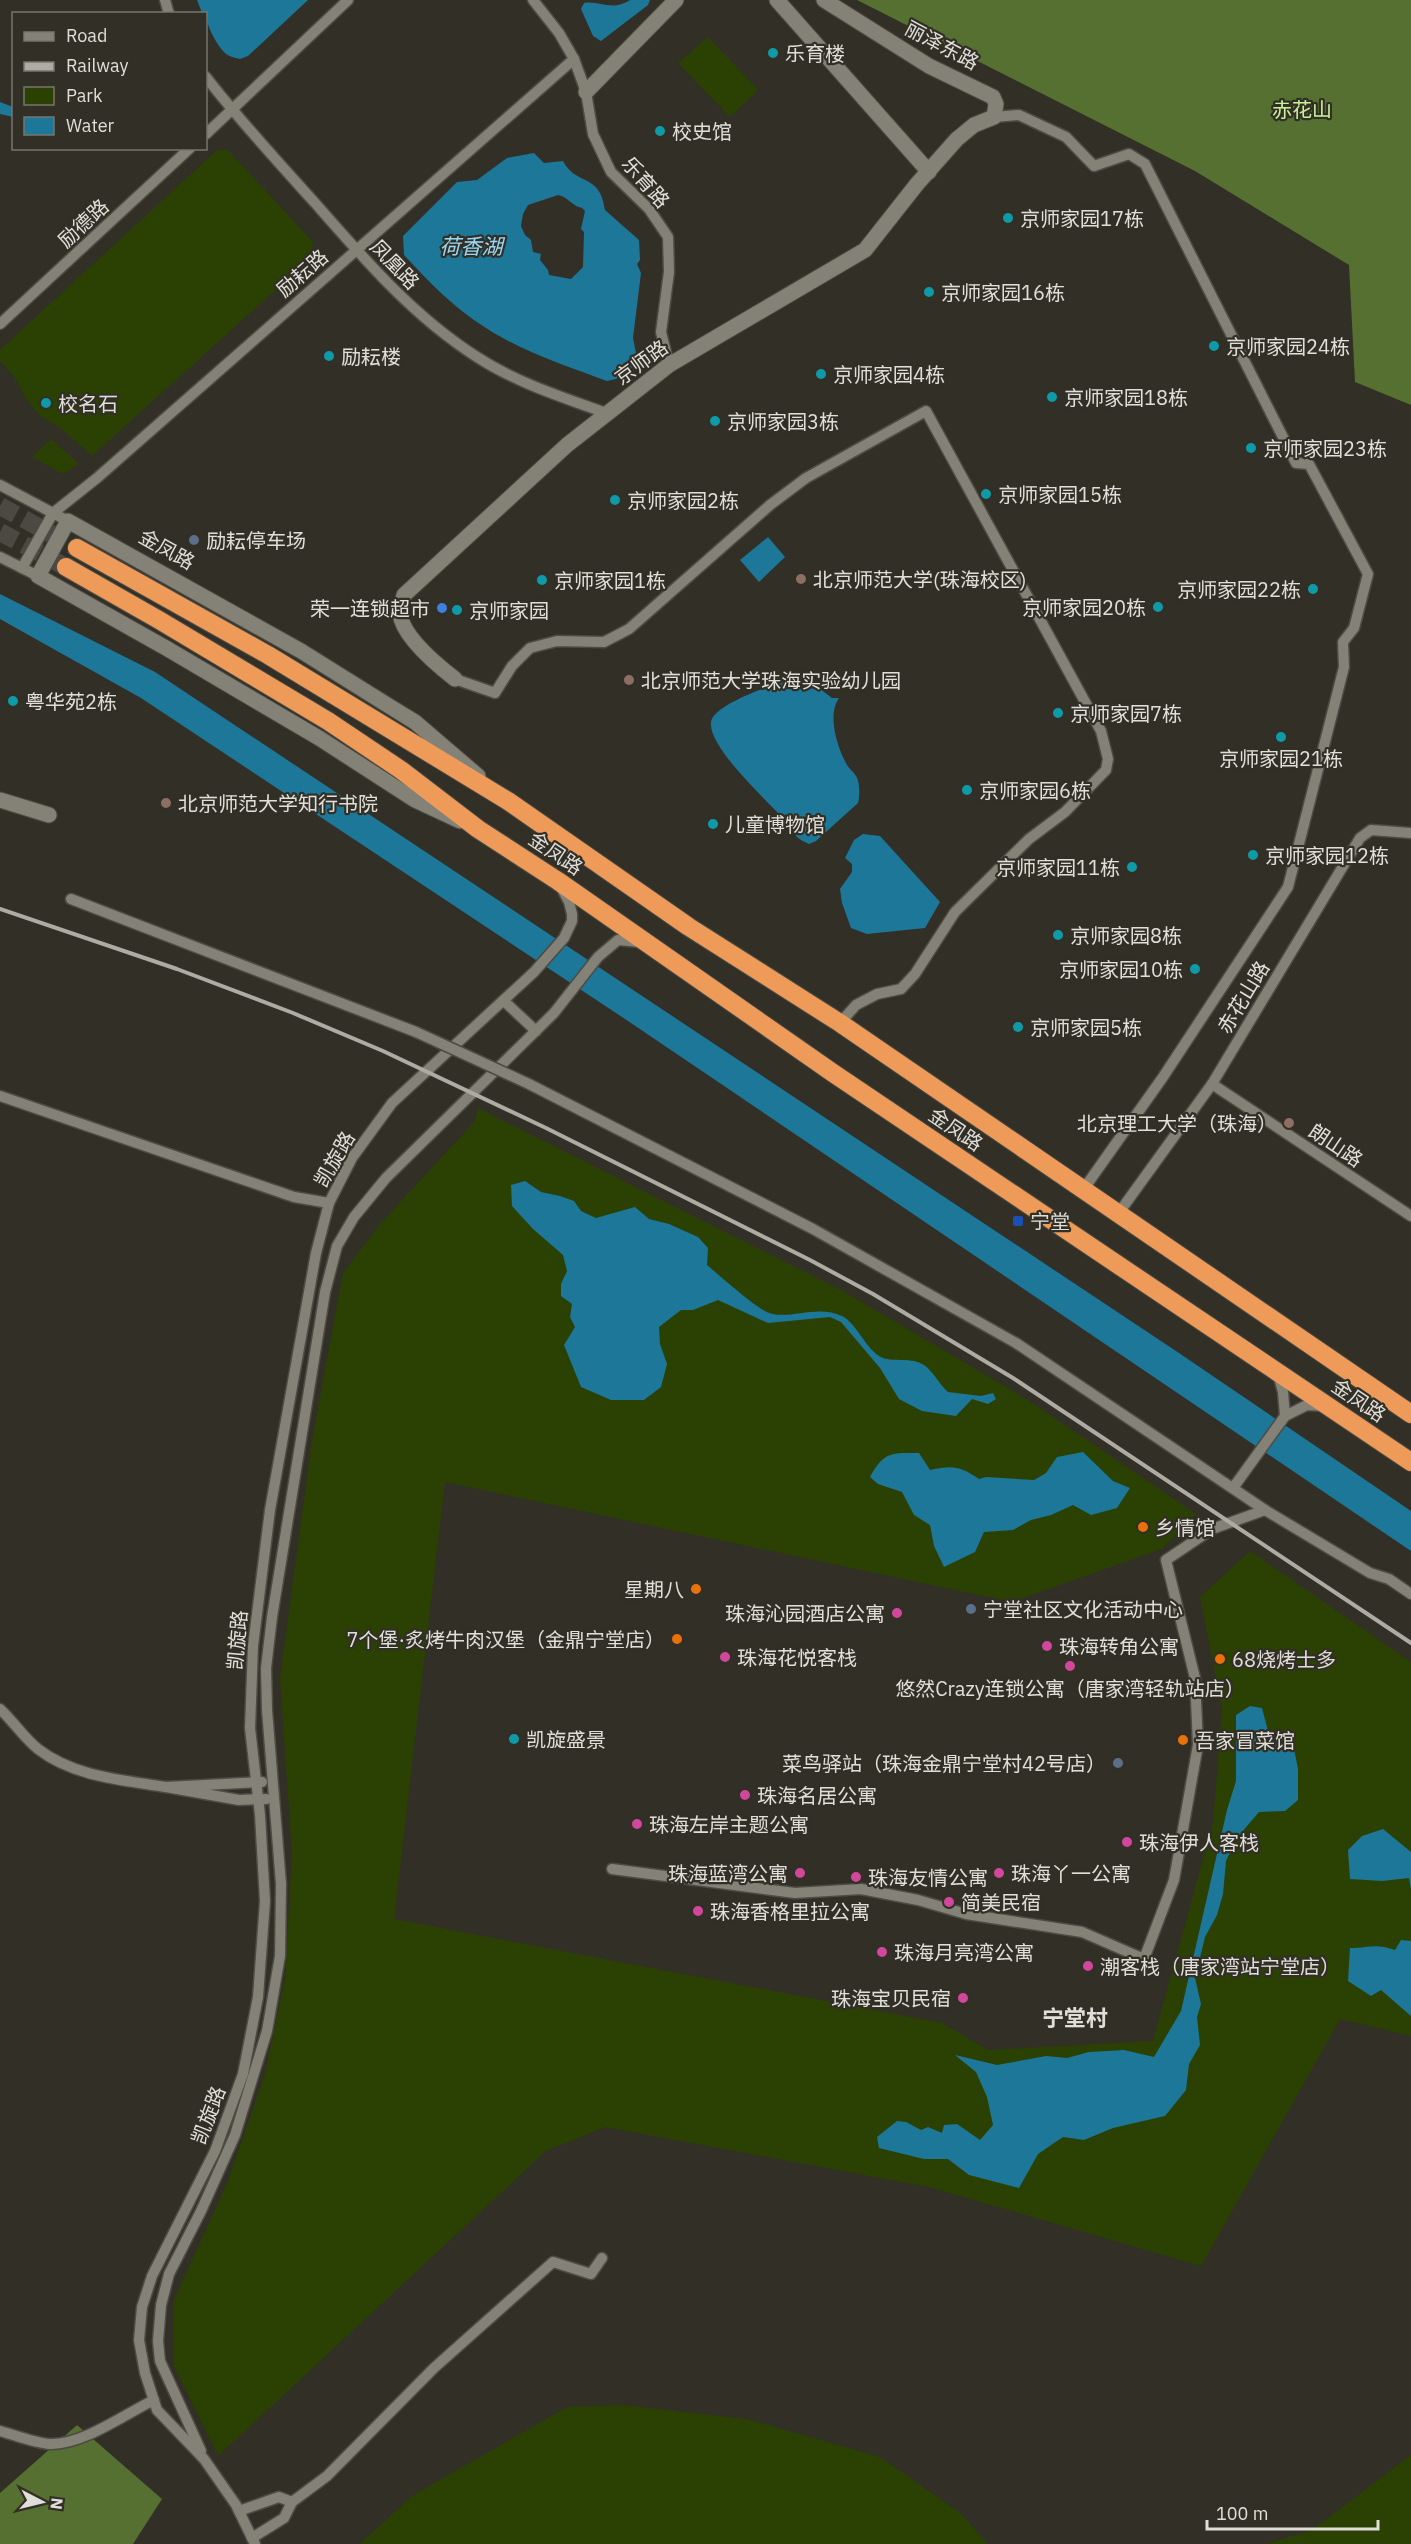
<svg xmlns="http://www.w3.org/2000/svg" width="1411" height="2544" font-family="'IBM Plex Sans','Noto Sans SC',sans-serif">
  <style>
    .green { fill: #2b4103 }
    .forest { fill: #567031 }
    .water { fill: #1d7799; fill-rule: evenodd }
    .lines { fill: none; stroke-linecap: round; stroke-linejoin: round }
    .highway-tunnel { stroke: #4b4941; stroke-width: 18; stroke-dasharray: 18 9; stroke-linecap: butt }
    .street-casing { stroke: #4d4b43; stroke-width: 13 }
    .secondary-casing { stroke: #4d4b43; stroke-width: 17 }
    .highway-casing { stroke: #4d4b43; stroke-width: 20 }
    .street { stroke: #848177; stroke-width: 10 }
    .secondary { stroke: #848177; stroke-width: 15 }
    .highway { stroke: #ee9b5a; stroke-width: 18 }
    .rail { stroke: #adaba4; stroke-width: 4 }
    .street-bridge-casing { stroke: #4d4b43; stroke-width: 13; stroke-linecap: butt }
    .street-bridge { stroke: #848177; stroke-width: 10 }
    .culture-dot { fill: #0f9aa8; stroke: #312f26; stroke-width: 2 }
    .service-dot { fill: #5c6f8a; stroke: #312f26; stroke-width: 2 }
    .education-dot { fill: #8d6e63; stroke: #312f26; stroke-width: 2 }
    .shop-dot { fill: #3f7fe0; stroke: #312f26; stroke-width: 2 }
    .transit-dot { fill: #1a4fb4; stroke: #312f26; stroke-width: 2 }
    .food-dot { fill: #e8710a; stroke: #312f26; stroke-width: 2 }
    .hotel-dot { fill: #d1479c; stroke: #312f26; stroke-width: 2 }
    .labels { text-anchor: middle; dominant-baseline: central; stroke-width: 4.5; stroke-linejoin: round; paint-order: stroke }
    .street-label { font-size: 20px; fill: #e0ded8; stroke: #312f26 }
    .poi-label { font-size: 20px; fill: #e0ded8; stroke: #312f26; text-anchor: start }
    .park-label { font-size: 20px; fill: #c9f297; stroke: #312f26 }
    .water-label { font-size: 21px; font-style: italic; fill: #9ad9f6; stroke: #312f26 }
    .quarter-label { font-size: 22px; font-weight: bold; fill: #e0ded8; stroke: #312f26 }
  </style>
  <rect width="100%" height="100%" fill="#312f26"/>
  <g class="green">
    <path d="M708,37L758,90L730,117L678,63Z"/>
    <path d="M217,150H228L313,242L311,258L92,456L63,430L39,415L25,397L16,379L0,361V350Z"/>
    <path d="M51,439L79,464L63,474L32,457Z"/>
    <path d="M478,1108L843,1291L1028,1400L1196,1514L1162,1549L1012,1602L445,1482L394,1919L942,2023L988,2050L1153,2041L1213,1823L1222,1709L1200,1597L1250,1551L1411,1662V2036L1340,2019L1201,2266L929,2187L605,2127L546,2151L218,2456L174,2366L173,2302L228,2181L265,2074L285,1979L292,1854L280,1678L312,1440L343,1273L380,1224L475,1121Z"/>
    <path d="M623,2405L747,2419L880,2457L959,2512L988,2544H360L412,2496L567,2407Z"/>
    <path d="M1411,2455V2544H1266L1312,2530Z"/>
  </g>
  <g class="forest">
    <path d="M857,0H1411V405L1355,382L1349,265L1195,171Z"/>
    <path d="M77,2425L162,2499L133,2544H0V2493Z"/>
  </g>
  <g class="water">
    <path d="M197,0H308L248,56L240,59C236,58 230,57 226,54C217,46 206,25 206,14L202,13Z"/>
    <path d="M630,0H650L648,5L601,41L593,36L581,9L584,3C599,0 612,12 630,0Z"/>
    <path d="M0,102L13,107V117L0,114Z"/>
    <path d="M534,153L544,163L563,161C577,187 600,172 605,210L639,240L640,260L637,264L641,273L633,338L638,363L616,379L607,381C566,366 523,352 486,328C454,308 429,282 404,255L403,236L457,182L477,180L507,158ZM558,195C568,197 572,206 582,208L585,211L581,229L584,232L583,267L571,279L549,275L548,270L540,260L541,254L533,252L531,240L525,235L521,226L523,214L528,205Z"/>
    <path d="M768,537L785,557L759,582L740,560Z"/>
    <path d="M0,594L155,672L1179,1353L1411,1511V1551L625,1019L141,698L0,619Z"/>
    <path d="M800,677L806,678L832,698H839C827,715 837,747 847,765C849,769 854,772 856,776C860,782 860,796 858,803L816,841L809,844C805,842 800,840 797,837C794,834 793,829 790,826C777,809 697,740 713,717C725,700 779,682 800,677Z"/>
    <path d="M863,834L880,836L940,902L925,928L867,934L851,928L842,903L840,889L852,872V864L845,858L854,840Z"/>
    <path d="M525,1181L541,1192L560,1196L574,1201L581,1211L596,1218L635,1207L649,1219L669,1224L698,1237L708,1248L707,1265C719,1275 757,1309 769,1313C790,1320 818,1304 842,1316C857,1323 866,1351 883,1358C894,1362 912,1357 924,1365C933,1371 939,1384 948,1392L981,1396L993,1393L996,1399L988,1404L972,1399L956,1416L922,1411L899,1399L880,1368L841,1322L830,1317L768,1323L718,1300L693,1310H681L659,1327L660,1344L667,1364L661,1387L644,1400H611L581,1387L564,1345L575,1327L570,1317L572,1304L561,1296V1284L567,1271L563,1255L533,1229L512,1206L511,1185Z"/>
    <path d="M1083,1452L1113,1481L1130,1488L1117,1508L1091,1515L1073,1505L1051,1515L1031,1520L1013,1530L984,1532L975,1552L944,1567L934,1546L930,1525L914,1515L902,1492L878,1484L870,1477C884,1451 892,1453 919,1453L930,1470C953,1465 960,1466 979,1479L986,1477L1034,1480L1046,1473L1057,1457Z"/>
    <path d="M1250,1706L1262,1708L1269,1735L1291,1733L1298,1769V1800L1285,1811L1259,1812L1236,1839L1226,1861L1223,1894L1217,1915L1205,1937L1195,1978L1201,2004L1197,2017L1200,2045L1189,2064L1186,2090L1165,2116L1113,2128L1084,2140L1063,2137L1038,2154L1019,2188L969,2175L948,2159H924L879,2148L877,2137L897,2121L906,2122L921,2130L928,2127L942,2133L944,2125L957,2124L980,2140L993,2125L987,2097L976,2072L955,2055L997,2065L1046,2056L1067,2058L1089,2052L1124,2050L1154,2057L1181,2011L1227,1810L1236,1781V1715Z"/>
    <path d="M1383,1829L1411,1852V1890L1409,1878L1382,1881L1350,1879L1348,1850L1362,1836Z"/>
    <path d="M1401,1940L1411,1941V2016L1381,1990L1371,1996L1348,1981L1350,1948C1371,1948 1374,1943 1395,1950Z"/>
  </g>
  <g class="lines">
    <g class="highway-tunnel">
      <path d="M0,506L77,548"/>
      <path d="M0,532L66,567"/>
    </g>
    <defs>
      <g id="street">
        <path d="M165,0L169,14"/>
        <path d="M533,0L559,33L574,59L586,92L593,134L611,172L649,209L668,237L669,272L661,332L669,365"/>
        <path d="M206,77C240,121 278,162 316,204C365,260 414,317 477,357C517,383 562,397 606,413"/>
        <path d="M994,117L1019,115L1066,137L1094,166L1129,154L1145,164L1296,463L1309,464L1368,574L1354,628L1343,642L1344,667L1288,887L1163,1077L1083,1190"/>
        <path d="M206,134L348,0"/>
        <path d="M0,324L190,148"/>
        <path d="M0,485L68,521"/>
        <path d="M0,557L38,576"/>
        <path d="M22,568L53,513L97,478L574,59"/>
        <path d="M455,679L495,693L512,666L530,648L557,641L604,642L629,629L770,505L806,478L926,411L1101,731L1108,759L1106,770L1065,812L1029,839L955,912L915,974L901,989L877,994L856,1005L840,1023"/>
        <path d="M71,899L416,1032"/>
        <path d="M504,1001L536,1031"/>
        <path d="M529,1084L813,1229L1016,1343L1265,1510L1370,1573L1389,1579L1411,1594"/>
        <path d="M1212,1084L1411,1216"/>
        <path d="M0,1096L294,1197L329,1203"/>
        <path d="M1118,1214L1212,1084L1360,838L1371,830L1411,833"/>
        <path d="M1278,1374L1283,1392L1285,1416"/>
        <path d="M1233,1488L1285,1416L1307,1405L1324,1406"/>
        <path d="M0,1709C13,1721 24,1738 38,1749C74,1777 123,1780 166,1787"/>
        <path d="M262,1782L166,1787L239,1800L266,1799"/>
        <path d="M612,1869L795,1893L861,1889L918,1900L966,1914L1082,1932L1144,1959L1174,1880L1198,1745L1195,1678L1166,1560L1212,1529L1265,1510"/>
        <path d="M0,2431C15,2435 34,2443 50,2444C83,2445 125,2414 154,2400"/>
        <path d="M201,2451L160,2361L158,2341L161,2305L169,2274L201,2211L235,2135L267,2031L280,1956L281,1884L267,1710L266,1668L272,1617L325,1292L337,1246L354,1217L386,1178L554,1013L598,957L618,940L640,942"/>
        <path d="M239,2511L279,2497L292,2502"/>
        <path d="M252,2538L284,2518L292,2502L327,2476L434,2368L553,2262L591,2274L602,2258"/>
        <path d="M255,2544L236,2505L204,2459L157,2410L145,2373L139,2340L142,2307L152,2276L215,2151L243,2074L258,1997L265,1901L260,1815L250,1728L253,1646L270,1510L316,1253L329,1203L352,1158L392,1103L534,972L564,938L572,921V914L569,902L561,887"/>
      </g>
      <g id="secondary">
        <path d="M777,0L929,172"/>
        <path d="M586,92L676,0"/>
        <path d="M455,679C437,665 403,637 400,614C400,608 403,601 404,595L567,445L669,365L865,250L917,184L957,139L974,125L994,117L996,104L993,97L929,66L824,0"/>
        <path d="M0,800L49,815"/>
        <path d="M460,821L415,800L319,738L166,648L38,576L68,521L301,651L389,706L415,722L478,776"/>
      </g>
      <g id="highway">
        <path d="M77,548L268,655L508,801L689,927L840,1023L1411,1414"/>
        <path d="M66,567L159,620L328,721L401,770L478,829L558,881L833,1073L1411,1462"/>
      </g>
    </defs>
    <use href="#street" class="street-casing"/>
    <use href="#secondary" class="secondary-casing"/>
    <use href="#highway" class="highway-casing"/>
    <use href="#street" class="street"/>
    <use href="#secondary" class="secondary"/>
    <use href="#highway" class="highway"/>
    <path class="rail" d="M0,909L177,969L293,1013L383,1051L546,1128L810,1260L873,1294L1013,1378L1411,1643"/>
    <defs>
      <path id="street-bridge" d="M416,1032L529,1084"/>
    </defs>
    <use href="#street-bridge" class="street-bridge-casing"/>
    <use href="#street-bridge" class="street-bridge"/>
  </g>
  <g class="culture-dot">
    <circle cx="773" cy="53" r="6"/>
    <circle cx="660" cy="131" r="6"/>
    <circle cx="1008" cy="218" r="6"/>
    <circle cx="929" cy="292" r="6"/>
    <circle cx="1214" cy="346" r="6"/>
    <circle cx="329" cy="356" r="6"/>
    <circle cx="821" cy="374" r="6"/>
    <circle cx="1052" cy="397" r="6"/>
    <circle cx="46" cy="403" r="6"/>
    <circle cx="715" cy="421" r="6"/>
    <circle cx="1251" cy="448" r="6"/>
    <circle cx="986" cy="494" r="6"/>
    <circle cx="615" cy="500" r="6"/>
    <circle cx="542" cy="580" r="6"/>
    <circle cx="1313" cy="589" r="6"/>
    <circle cx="1158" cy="607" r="6"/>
    <circle cx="457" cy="610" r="6"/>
    <circle cx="13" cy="701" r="6"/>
    <circle cx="1058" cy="713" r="6"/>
    <circle cx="1281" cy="737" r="6"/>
    <circle cx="967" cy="790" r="6"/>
    <circle cx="713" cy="824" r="6"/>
    <circle cx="1253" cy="855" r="6"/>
    <circle cx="1132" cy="867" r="6"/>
    <circle cx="1058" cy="935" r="6"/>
    <circle cx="1195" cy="969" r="6"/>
    <circle cx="1018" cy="1027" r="6"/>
    <circle cx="514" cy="1739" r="6"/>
  </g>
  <g class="service-dot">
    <circle cx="194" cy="540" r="6"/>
    <circle cx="971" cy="1609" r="6"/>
    <circle cx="1118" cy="1763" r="6"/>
  </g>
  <g class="education-dot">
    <circle cx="801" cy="579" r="6"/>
    <circle cx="629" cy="680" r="6"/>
    <circle cx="166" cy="803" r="6"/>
    <circle cx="1289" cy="1123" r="6"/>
  </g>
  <circle class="shop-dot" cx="442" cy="608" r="6"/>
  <rect class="transit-dot" x="1012" y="1215" width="12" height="12" rx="3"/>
  <g class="food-dot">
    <circle cx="1143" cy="1527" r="6"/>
    <circle cx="696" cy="1589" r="6"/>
    <circle cx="677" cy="1639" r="6"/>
    <circle cx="1220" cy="1659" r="6"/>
    <circle cx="1183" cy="1740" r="6"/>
  </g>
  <g class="hotel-dot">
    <circle cx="897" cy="1613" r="6"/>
    <circle cx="1047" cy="1646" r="6"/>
    <circle cx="725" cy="1657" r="6"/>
    <circle cx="1070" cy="1666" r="6"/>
    <circle cx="745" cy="1795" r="6"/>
    <circle cx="637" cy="1824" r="6"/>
    <circle cx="1127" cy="1842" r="6"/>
    <circle cx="800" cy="1873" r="6"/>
    <circle cx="999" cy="1873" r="6"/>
    <circle cx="856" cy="1877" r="6"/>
    <circle cx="949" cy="1902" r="6"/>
    <circle cx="698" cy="1911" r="6"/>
    <circle cx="882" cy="1952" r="6"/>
    <circle cx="1088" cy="1966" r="6"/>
    <circle cx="963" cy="1998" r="6"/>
  </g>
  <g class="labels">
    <g class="street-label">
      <text transform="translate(942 45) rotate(28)">丽泽东路</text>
      <text transform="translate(646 182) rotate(49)">乐育路</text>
      <text transform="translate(83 223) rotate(-43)">励德路</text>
      <text transform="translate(395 264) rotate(46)">凤凰路</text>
      <text transform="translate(302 273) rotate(-41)">励耘路</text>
      <text transform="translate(641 362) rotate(-36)">京师路</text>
      <text transform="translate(167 549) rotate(29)">金凤路</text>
      <text transform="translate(556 853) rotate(34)">金凤路</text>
      <text transform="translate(1243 997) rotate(-59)">赤花山路</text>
      <text transform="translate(956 1129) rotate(34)">金凤路</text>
      <text transform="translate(1336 1145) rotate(34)">朗山路</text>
      <text transform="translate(334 1159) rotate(-60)">凯旋路</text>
      <text transform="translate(1359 1400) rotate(34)">金凤路</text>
      <text transform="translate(237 1640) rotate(-85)">凯旋路</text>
      <text transform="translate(208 2115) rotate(-69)">凯旋路</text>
    </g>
    <g class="poi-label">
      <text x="785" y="53">乐育楼</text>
      <text x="672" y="131">校史馆</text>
      <text x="1020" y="218">京师家园17栋</text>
      <text x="941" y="292">京师家园16栋</text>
      <text x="1226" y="346">京师家园24栋</text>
      <text x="341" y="356">励耘楼</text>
      <text x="833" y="374">京师家园4栋</text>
      <text x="1064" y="397">京师家园18栋</text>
      <text x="58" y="403">校名石</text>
      <text x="727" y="421">京师家园3栋</text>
      <text x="1263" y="448">京师家园23栋</text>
      <text x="998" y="494">京师家园15栋</text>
      <text x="627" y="500">京师家园2栋</text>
      <text x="206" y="540">励耘停车场</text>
      <text x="813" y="579">北京师范大学(珠海校区)</text>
      <text x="554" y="580">京师家园1栋</text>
      <text x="1301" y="589" text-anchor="end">京师家园22栋</text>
      <text x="1146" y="607" text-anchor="end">京师家园20栋</text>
      <text x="430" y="608" text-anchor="end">荣一连锁超市</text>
      <text x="469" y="610">京师家园</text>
      <text x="641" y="680">北京师范大学珠海实验幼儿园</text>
      <text x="25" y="701">粤华苑2栋</text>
      <text x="1070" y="713">京师家园7栋</text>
      <text x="1281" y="758" text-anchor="middle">京师家园21栋</text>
      <text x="979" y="790">京师家园6栋</text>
      <text x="178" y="803">北京师范大学知行书院</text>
      <text x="725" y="824">儿童博物馆</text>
      <text x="1265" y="855">京师家园12栋</text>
      <text x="1120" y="867" text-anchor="end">京师家园11栋</text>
      <text x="1070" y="935">京师家园8栋</text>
      <text x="1183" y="969" text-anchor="end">京师家园10栋</text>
      <text x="1030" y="1027">京师家园5栋</text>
      <text x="1277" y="1123" text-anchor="end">北京理工大学（珠海）</text>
      <text x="1030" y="1221">宁堂</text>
      <text x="1155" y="1527">乡情馆</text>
      <text x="684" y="1589" text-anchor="end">星期八</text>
      <text x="983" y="1609">宁堂社区文化活动中心</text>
      <text x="885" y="1613" text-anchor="end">珠海沁园酒店公寓</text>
      <text x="665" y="1639" text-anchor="end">7个堡·炙烤牛肉汉堡（金鼎宁堂店）</text>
      <text x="1059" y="1646">珠海转角公寓</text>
      <text x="737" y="1657">珠海花悦客栈</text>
      <text x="1232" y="1659">68烧烤士多</text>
      <text x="1070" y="1688" text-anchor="middle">悠然Crazy连锁公寓（唐家湾轻轨站店）</text>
      <text x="526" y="1739">凯旋盛景</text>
      <text x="1195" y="1740">吾家冒菜馆</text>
      <text x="1106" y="1763" text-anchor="end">菜鸟驿站（珠海金鼎宁堂村42号店）</text>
      <text x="757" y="1795">珠海名居公寓</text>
      <text x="649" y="1824">珠海左岸主题公寓</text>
      <text x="1139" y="1842">珠海伊人客栈</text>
      <text x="788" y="1873" text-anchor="end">珠海蓝湾公寓</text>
      <text x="1011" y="1873">珠海丫一公寓</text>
      <text x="868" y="1877">珠海友情公寓</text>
      <text x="961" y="1902">简美民宿</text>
      <text x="710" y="1911">珠海香格里拉公寓</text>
      <text x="894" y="1952">珠海月亮湾公寓</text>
      <text x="1100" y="1966">潮客栈（唐家湾站宁堂店）</text>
      <text x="951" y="1998" text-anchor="end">珠海宝贝民宿</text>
    </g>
    <g class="park-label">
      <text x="1302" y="109">赤花山</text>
    </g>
    <g class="water-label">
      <text x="471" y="246">荷香湖</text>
    </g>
    <g class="quarter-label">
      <text x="1075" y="2017">宁堂村</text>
    </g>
  </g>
  <rect x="12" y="12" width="195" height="138" fill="#312f26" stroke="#77756d" stroke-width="1.5"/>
  <rect x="24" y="32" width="30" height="9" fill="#848177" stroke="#77756d" stroke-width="1.5"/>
  <text x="66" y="42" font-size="18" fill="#e0ded8">Road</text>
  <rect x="24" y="62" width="30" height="9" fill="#adaba4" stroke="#77756d" stroke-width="1.5"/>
  <text x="66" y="72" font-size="18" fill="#e0ded8">Railway</text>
  <rect x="24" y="87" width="30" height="18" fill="#2b4103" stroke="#77756d" stroke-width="1.5"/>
  <text x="66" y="102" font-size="18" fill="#e0ded8">Park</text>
  <rect x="24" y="117" width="30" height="18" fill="#1d7799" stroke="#77756d" stroke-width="1.5"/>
  <text x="66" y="132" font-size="18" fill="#e0ded8">Water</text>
  <g transform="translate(42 2502) rotate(97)" stroke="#312f26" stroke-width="4.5" paint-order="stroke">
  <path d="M0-4.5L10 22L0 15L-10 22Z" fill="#e0ded8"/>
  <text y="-9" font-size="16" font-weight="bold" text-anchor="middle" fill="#e0ded8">N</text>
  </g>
  <path d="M1207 2520v9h171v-9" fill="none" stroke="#e0ded8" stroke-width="3"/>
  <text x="1216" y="2520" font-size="18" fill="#e0ded8" stroke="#312f26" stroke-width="4.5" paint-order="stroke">100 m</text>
</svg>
